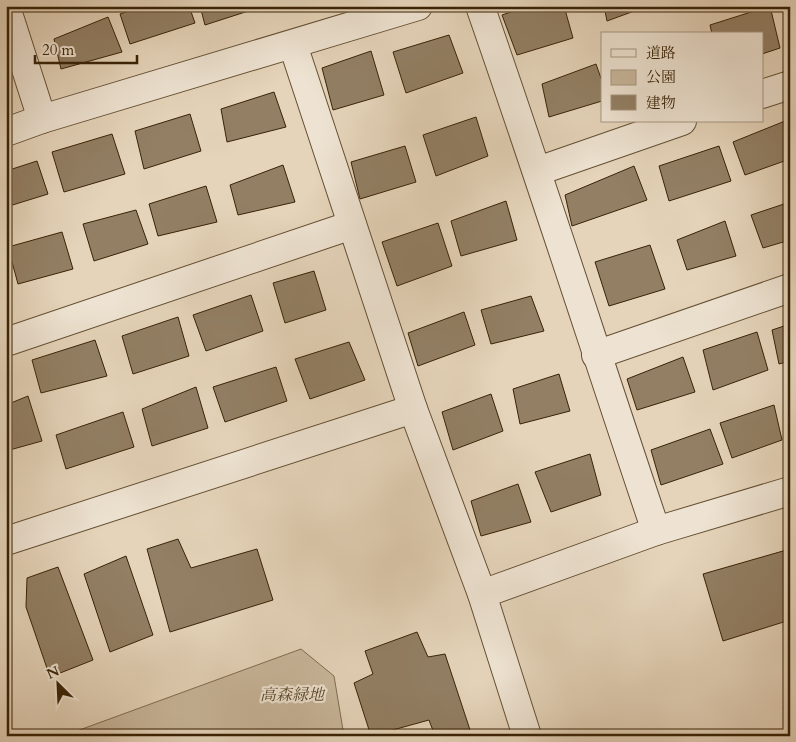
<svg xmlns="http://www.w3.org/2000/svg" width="796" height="742" font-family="Cardo,'Noto Serif JP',serif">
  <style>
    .green { fill: #c8b69b; stroke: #806c50 }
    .building { fill: #927f64; stroke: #392306 }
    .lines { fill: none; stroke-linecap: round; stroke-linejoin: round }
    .minor-casing { stroke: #644f33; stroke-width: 30 }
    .minor { stroke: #eee3d2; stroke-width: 28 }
    .labels { text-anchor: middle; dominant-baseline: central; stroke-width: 4.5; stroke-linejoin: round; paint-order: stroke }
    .park-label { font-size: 16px; font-style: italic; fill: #5d482b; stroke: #eee3d2 }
  </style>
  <rect width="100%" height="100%" fill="#e5d4ba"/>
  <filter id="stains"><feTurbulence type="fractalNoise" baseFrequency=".004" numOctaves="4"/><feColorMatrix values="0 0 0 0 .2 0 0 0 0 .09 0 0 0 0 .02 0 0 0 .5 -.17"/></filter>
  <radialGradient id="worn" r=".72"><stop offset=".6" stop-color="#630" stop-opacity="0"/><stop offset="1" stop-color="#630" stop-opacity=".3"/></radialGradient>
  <path class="green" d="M301,649L334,676L344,736H63Z"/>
  <g class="building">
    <path d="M143,6H189L195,23L130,44L120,14Z"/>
    <path d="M200,6H264L205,25Z"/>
    <path d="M528,6H564L573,38L517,55L502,15Z"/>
    <path d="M604,6H648L607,21Z"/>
    <path d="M770,6L780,48L762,54V34H712L710,25Z"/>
    <path d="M108,17L122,52L61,69L54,39Z"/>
    <path d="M449,35L463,73L406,93L393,52Z"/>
    <path d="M371,51L384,95L333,110L322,68Z"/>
    <path d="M596,64L602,81V101L549,117L542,84Z"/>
    <path d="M274,92L286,127L227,142L221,109Z"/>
    <path d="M190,114L201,151L144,169L135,131Z"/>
    <path d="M476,117L488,156L436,176L423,135Z"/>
    <path d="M790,119V159L745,175L733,142Z"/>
    <path d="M112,134L125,174L64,192L52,152Z"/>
    <path d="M405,146L416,182L360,199L351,162Z"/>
    <path d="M719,146L731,181L669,201L659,166Z"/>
    <path d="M37,161L48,194L6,207V171Z"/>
    <path d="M283,165L295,202L238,215L230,185Z"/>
    <path d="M634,166L647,200L572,226L565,195Z"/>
    <path d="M206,186L217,222L158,236L149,204Z"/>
    <path d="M506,201L517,240L461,256L451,221Z"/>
    <path d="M790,202V240L763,248L751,215Z"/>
    <path d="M136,210L148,244L94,261L83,224Z"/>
    <path d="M725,221L736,256L687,270L677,240Z"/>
    <path d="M438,223L452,266L397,286L382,242Z"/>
    <path d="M62,232L73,269L18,284L8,247Z"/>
    <path d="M650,245L665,289L609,306L595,262Z"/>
    <path d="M314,271L326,310L285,323L273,283Z"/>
    <path d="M251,295L263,331L206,351L193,315Z"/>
    <path d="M531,296L544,331L491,344L481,310Z"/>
    <path d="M464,312L475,345L418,366L408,333Z"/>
    <path d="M178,317L189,356L133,374L122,336Z"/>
    <path d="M790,324V361L779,364L772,330Z"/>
    <path d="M757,332L768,370L713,390L703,350Z"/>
    <path d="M95,340L107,376L41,393L32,360Z"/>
    <path d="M349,342L365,380L310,399L295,359Z"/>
    <path d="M683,357L695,392L637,410L627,379Z"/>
    <path d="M276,367L287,401L225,422L213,387Z"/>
    <path d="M559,374L570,411L520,424L513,389Z"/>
    <path d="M196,387L208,428L152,446L142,409Z"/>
    <path d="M491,394L503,431L453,450L442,412Z"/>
    <path d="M28,396L42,441L6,451V405Z"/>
    <path d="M774,405L782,440L732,458L720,423Z"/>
    <path d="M123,412L134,447L66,469L56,435Z"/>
    <path d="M710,429L723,464L661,485L651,450Z"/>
    <path d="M590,454L601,495L551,512L535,472Z"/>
    <path d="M518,484L531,522L481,536L471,501Z"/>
    <path d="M178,539L191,568L257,549L273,600L170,632L147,549Z"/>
    <path d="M790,549V620L723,641L703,574Z"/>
    <path d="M126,556L153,635L110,652L84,574Z"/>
    <path d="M58,567L93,660L50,677L26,607L27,578Z"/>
    <path d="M417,632L428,657L445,654L472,736H435L429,720L371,736L354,683L373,674L365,651Z"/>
    <path d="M790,706V730L784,708Z"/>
  </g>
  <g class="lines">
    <defs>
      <g id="minor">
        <path d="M480,6C541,180 597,356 656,531"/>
        <path d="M6,7L42,119"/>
        <path d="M293,45L413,409L482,594L527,736"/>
        <path d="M762,94L790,85"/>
        <path d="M6,132L42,119L418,6"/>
        <path d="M538,171L682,121"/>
        <path d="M6,342L352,225"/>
        <path d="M596,355L790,288"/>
        <path d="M6,541L413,409"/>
        <path d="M482,594L656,531L790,491"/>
      </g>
    </defs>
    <use href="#minor" class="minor-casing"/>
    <use href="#minor" class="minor"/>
  </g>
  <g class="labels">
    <g class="park-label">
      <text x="292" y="695">高森緑地</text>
    </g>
  </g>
  <rect width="796" height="742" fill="none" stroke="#e5d4ba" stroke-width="25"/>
  <rect x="8" y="8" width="781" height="727" fill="none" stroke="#392306" stroke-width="2.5"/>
  <rect x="12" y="12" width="771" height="717" fill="none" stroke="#392306"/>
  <rect x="601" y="32" width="162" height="90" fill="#eee3d2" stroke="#a69680"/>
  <rect x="611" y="49" width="25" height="8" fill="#eee3d2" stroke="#a69680"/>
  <text x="646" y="58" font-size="15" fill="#392306">道路</text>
  <rect x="611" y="70" width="25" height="15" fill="#c8b69b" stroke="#a69680"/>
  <text x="646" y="82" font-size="15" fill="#392306">公園</text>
  <rect x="611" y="95" width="25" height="15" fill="#927f64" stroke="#a69680"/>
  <text x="646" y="108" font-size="15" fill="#392306">建物</text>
  <g transform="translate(58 684) rotate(336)" stroke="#eee3d2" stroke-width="4" paint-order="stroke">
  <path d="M0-4L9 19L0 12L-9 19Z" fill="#392306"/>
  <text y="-8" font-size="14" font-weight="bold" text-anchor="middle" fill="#392306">N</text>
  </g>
  <path d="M35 55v8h102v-8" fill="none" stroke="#392306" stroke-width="2.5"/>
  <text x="42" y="55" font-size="15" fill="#392306" stroke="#eee3d2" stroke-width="4" paint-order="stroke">20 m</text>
  <rect width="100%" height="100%" filter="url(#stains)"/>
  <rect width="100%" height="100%" fill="url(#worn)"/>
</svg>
